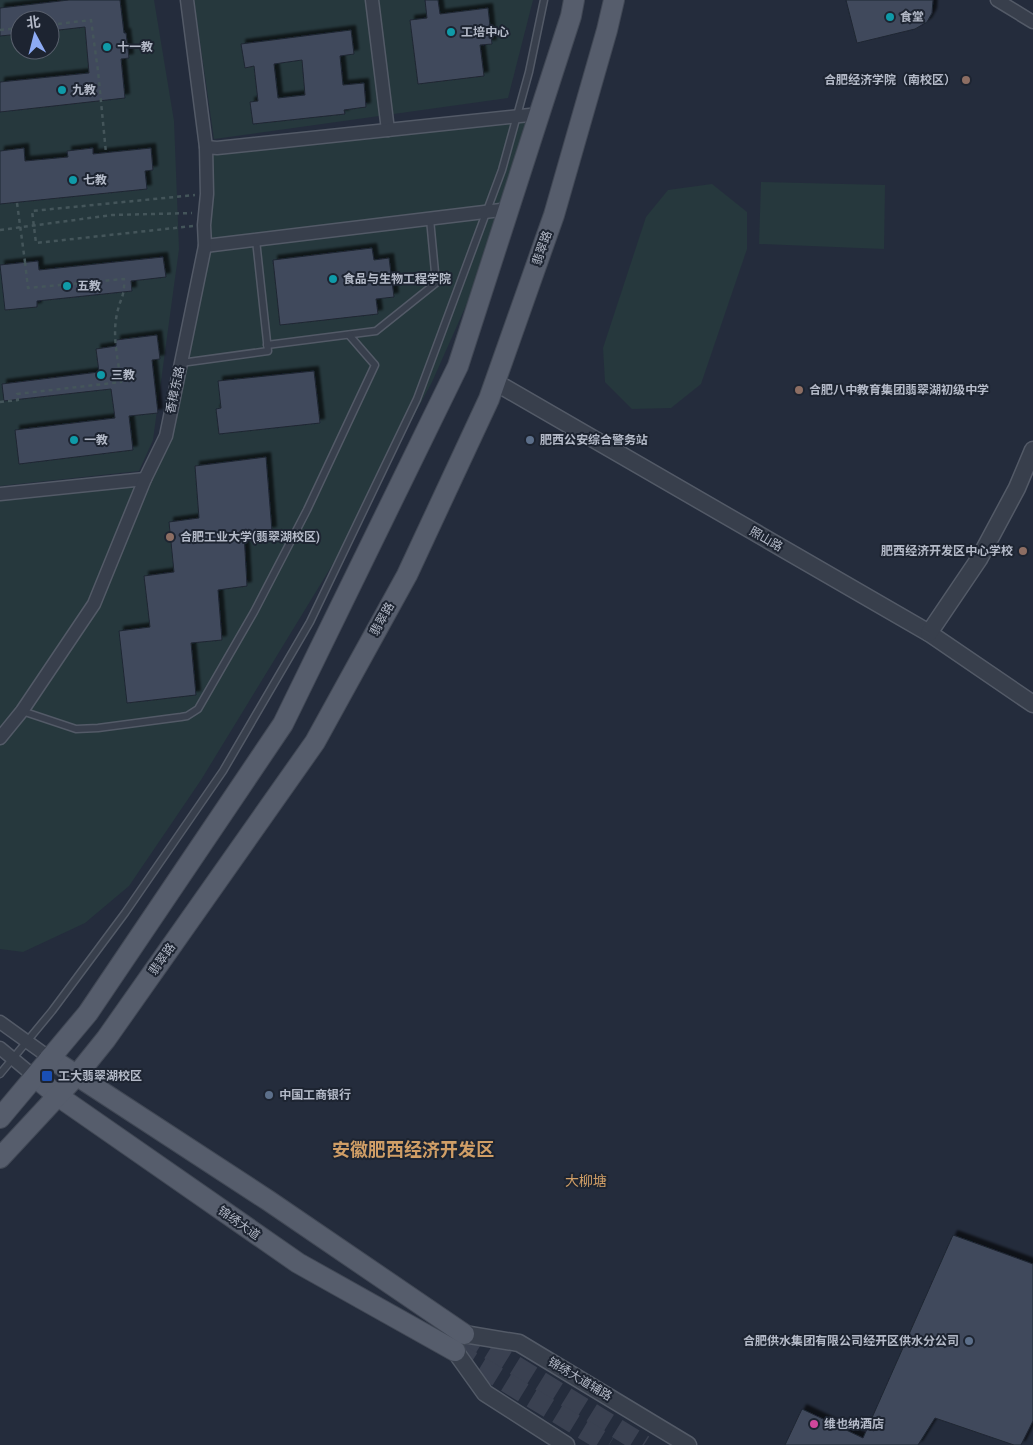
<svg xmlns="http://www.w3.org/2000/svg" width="1033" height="1445" font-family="'Roboto Condensed','Noto Sans SC',sans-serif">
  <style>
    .green { fill: #26383d; fill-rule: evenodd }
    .building { fill: #414a5b; stroke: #1f2633; fill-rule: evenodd; filter: url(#shadow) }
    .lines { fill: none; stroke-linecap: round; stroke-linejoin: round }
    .primary-tunnel { stroke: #3a4151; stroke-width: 20; stroke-dasharray: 20 10; stroke-linecap: butt }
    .service-casing { stroke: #535a67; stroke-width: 9 }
    .minor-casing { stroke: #535a67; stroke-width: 15 }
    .tertiary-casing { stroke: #535a67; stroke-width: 19 }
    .primary-casing { stroke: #414855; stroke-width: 22 }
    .path { stroke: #44555a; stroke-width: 2.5; stroke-dasharray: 4 4; stroke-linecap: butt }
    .service { stroke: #383f4c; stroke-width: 6 }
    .minor { stroke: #383f4c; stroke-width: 12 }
    .tertiary { stroke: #383f4c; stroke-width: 16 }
    .primary { stroke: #565d6c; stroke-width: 20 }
    .path-bridge { stroke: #44555a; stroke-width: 2.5; stroke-dasharray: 4 4; stroke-linecap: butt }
    .culture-dot { fill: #0f9aa8; stroke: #1d2431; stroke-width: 2 }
    .education-dot { fill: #8d6e63; stroke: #1d2431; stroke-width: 2 }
    .service-dot { fill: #5c6f8a; stroke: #1d2431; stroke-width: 2 }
    .transit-dot { fill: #1a4fb4; stroke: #1d2431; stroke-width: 2 }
    .hotel-dot { fill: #d1479c; stroke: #1d2431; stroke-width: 2 }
    .labels { text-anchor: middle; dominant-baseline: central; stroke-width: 4; stroke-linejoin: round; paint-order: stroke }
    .poi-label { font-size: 12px; font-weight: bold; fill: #b4bac8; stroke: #1d2431; text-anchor: start }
    .street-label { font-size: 12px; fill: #b4bac8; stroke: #1d2431 }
    .neighbourhood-label { font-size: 14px; fill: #d09e66; stroke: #1d2431 }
    .district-label { font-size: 18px; font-weight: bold; fill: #d09e66; stroke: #1d2431 }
  </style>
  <defs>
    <filter id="shadow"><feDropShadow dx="4.5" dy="-4.5" stdDeviation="1" flood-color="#0009"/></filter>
  </defs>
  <rect width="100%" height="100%" fill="#242c3c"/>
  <g class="green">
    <path d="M0,0H154L174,121L179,249L153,440L139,471L0,486ZM20,20H50V50H20Z"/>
    <path d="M194,0H533L508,98L214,139Z"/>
    <path d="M539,114L509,209L432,382L342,549L201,780L129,886L85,923L23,952L0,949V494L146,479L166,436L207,245L206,148Z"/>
    <path d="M761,182L885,185L884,249L759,244Z"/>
    <path d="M712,184L747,212V249L701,384L671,408L632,409L605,382L603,348L646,217L668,190Z"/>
  </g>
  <g class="building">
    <path d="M69,0H120L124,33H126L129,58L121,59L125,98L0,112V82L89,73L85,27L50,31V20H20V34L0,36V8Z"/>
    <path d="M425,0H438L440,14L488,8L492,44L480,45L484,76L418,84L410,20L427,18Z"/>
    <path d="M846,0H933L932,13L927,22L915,29L857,43Z"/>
    <path d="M351,30L354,54L340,56L343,85L364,83L366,107L344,110L345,114L253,124L250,102L258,101L254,66L245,68L241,44ZM302,60L305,95L278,98L274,64Z"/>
    <path d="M24,148L25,161L68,157L67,151L93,148V154L151,148L153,170L145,171L147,189L0,204V151Z"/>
    <path d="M372,248L374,260L389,258L394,297L376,299L378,314L280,325L273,260Z"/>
    <path d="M163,257L166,277L131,281L132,291L37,301V307L5,310L0,265L38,261L39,270Z"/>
    <path d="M157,335L160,359L152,360L158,413L129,416L133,450L19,464L15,430L115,418L111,389L4,401L2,384L99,372L96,349L116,346V340Z"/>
    <path d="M314,371L320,423L219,434L216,409L221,408L218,381Z"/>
    <path d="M266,457L272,531L244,534L247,586L218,590L222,640L191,643L196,695L127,703L119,631L150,627L144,576L174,572L169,522L199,518L195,466Z"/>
    <path d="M953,1235L1033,1264V1421L1021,1445H1014L935,1418L918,1445H785L802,1409L863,1438Z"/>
  </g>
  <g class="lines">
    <g class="primary-tunnel">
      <path d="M464,1334L644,1445"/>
      <path d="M455,1351L609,1445"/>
    </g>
    <defs>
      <g id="service">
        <path d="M267,345L376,331L436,283L430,219"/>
        <path d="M181,363L268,351L256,240"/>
        <path d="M22,711L76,729L98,728L181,717L187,716L198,709L254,612L307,510L375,365L349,335"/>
        <path d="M0,1074L52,1011L125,913L223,771L310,622L417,399L502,170L529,72L544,0"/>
      </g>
      <g id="minor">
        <path d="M372,0L388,130"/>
        <path d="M997,0L1033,22"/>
        <path d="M206,147L217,148L539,114"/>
        <path d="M205,246L509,209"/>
        <path d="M0,494L145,479"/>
        <path d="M0,738L22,711L94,604L145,479L166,436L205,246L204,225L207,194L206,147L187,0"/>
        <path d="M0,1022L50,1058"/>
        <path d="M0,1048L35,1077"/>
      </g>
      <g id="tertiary">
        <path d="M495,382L929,633L1033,704"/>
        <path d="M929,633L979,559L1017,488L1033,450"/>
        <path d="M464,1334L519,1343L688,1445"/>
        <path d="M455,1351L485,1393L566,1445"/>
      </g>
      <g id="primary">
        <path d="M50,1058L269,1201L464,1334"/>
        <path d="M35,1077L58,1096L298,1263L455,1351"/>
        <path d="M0,1118L88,1013L283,724L458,366L571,16L574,0"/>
        <path d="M0,1158L77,1075L106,1039L315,742L407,575L489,399L554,215L607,30L614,0"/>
      </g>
    </defs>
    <use href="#service" class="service-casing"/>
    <use href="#minor" class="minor-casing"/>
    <use href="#tertiary" class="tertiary-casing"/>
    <use href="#primary" class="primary-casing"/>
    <g class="path">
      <path d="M50,25L91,20L98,71L106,153"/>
      <path d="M0,30L20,28"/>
      <path d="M193,226L36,243L32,211L195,195"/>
      <path d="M0,230L112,215L192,213"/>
      <path d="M0,402L18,400L17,394L121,382C118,360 112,335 117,314C120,298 125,297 124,279L28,288L25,262"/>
    </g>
    <use href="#service" class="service"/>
    <use href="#minor" class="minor"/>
    <use href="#tertiary" class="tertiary"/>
    <use href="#primary" class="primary"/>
    <path class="path-bridge" d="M17,203L25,262"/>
  </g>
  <g class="culture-dot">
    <circle cx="890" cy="17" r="5"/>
    <circle cx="451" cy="32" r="5"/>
    <circle cx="107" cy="47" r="5"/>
    <circle cx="62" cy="90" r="5"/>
    <circle cx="73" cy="180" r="5"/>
    <circle cx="333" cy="279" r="5"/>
    <circle cx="67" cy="286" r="5"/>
    <circle cx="101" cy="375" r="5"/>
    <circle cx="74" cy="440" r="5"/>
  </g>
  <g class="education-dot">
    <circle cx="966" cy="80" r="5"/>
    <circle cx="799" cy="390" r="5"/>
    <circle cx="170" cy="537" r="5"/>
    <circle cx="1023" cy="551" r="5"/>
  </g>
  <g class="service-dot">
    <circle cx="530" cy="440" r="5"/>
    <circle cx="269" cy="1095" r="5"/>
    <circle cx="969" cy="1341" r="5"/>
  </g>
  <rect class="transit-dot" x="41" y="1070" width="12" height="12" rx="2.5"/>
  <circle class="hotel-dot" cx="814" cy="1424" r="5"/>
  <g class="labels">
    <g class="poi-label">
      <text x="900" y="17">食堂</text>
      <text x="461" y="32">工培中心</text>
      <text x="117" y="47">十一教</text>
      <text x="956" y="80" text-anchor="end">合肥经济学院（南校区）</text>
      <text x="72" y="90">九教</text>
      <text x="83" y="180">七教</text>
      <text x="343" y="279">食品与生物工程学院</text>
      <text x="77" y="286">五教</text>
      <text x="111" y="375">三教</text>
      <text x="809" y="390">合肥八中教育集团翡翠湖初级中学</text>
      <text x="84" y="440">一教</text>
      <text x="540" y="440">肥西公安综合警务站</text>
      <text x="180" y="537">合肥工业大学(翡翠湖校区)</text>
      <text x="1013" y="551" text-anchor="end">肥西经济开发区中心学校</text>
      <text x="58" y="1076">工大翡翠湖校区</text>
      <text x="279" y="1095">中国工商银行</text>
      <text x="959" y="1341" text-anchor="end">合肥供水集团有限公司经开区供水分公司</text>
      <text x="824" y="1424">维也纳酒店</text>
    </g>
    <g class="street-label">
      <text transform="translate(542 248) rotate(-71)">翡翠路</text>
      <text transform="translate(175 390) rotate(-78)">香樟东路</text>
      <text transform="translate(766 539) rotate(30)">照山路</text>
      <text transform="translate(382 619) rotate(-61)">翡翠路</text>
      <text transform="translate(162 959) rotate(-55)">翡翠路</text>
      <text transform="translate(239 1223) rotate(35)">锦绣大道</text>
      <text transform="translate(580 1379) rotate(31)">锦绣大道辅路</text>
    </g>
    <g class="neighbourhood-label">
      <text x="586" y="1181">大柳塘</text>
    </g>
    <g class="district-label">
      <text x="413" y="1149">安徽肥西经济开发区</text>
    </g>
  </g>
  <g transform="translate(35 35) rotate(353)"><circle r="24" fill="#1d2431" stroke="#59606d"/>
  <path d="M0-4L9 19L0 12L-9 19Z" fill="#8dabf4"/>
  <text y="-8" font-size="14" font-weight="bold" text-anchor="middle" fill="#b4bac8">北</text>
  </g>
</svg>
